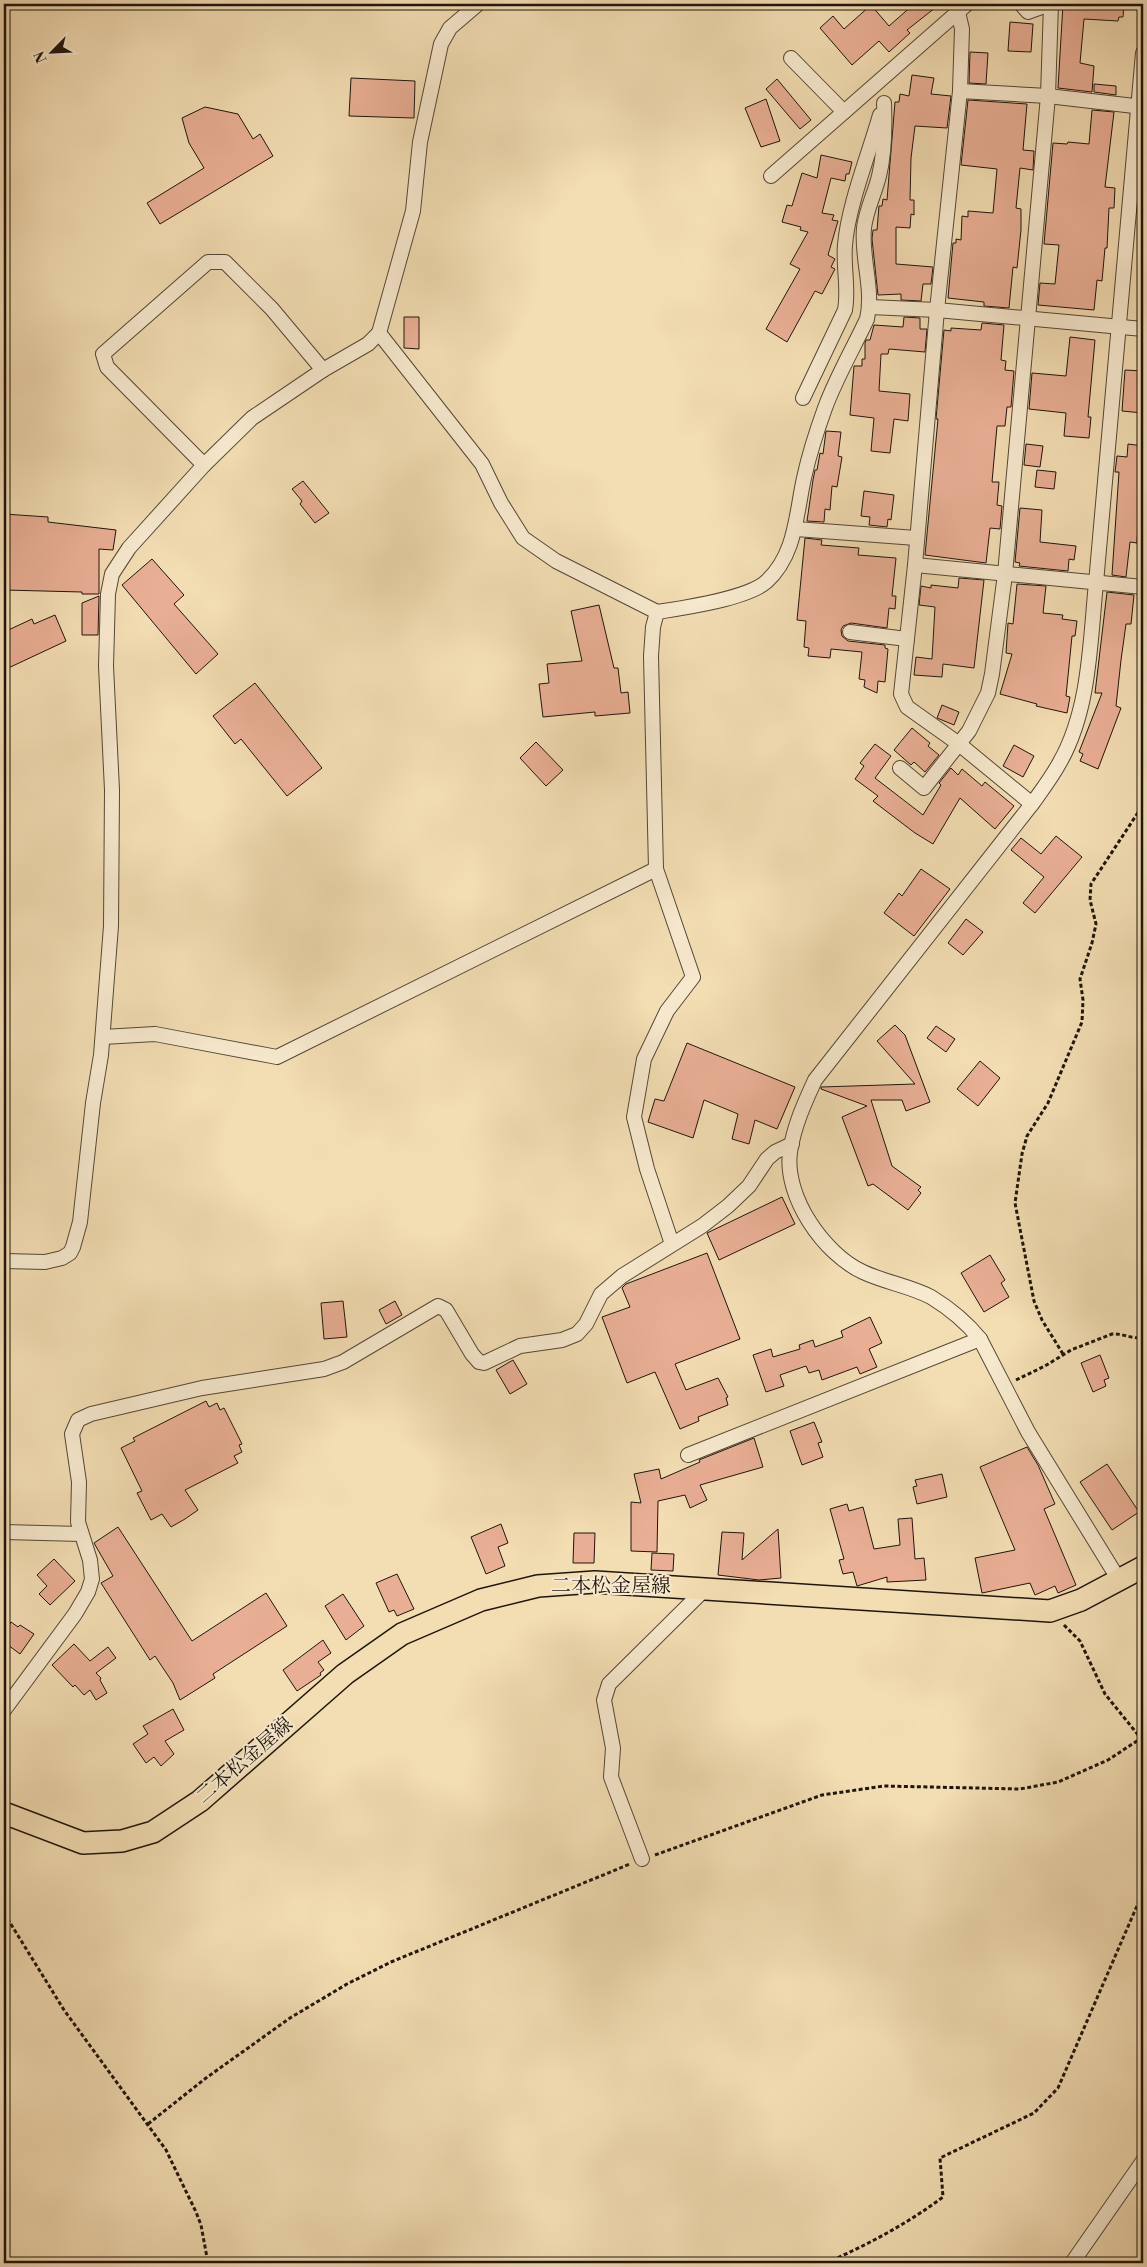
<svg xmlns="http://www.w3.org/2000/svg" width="1147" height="2267" font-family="'Libre Bodoni','Noto Serif JP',serif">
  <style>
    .building { fill: #e9af95; stroke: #1e150d }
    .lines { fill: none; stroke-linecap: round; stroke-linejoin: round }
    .street-casing { stroke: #534736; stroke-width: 16 }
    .primary-casing { stroke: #1e150d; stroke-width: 24 }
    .path { stroke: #1e150d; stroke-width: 3; stroke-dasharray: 4 2.5; stroke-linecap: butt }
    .street { stroke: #f7e9ce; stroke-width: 14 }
    .primary { stroke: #f3ddb3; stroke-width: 21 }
    .labels { text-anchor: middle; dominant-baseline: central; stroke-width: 4; stroke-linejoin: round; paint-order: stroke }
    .street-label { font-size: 20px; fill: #1e150d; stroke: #f7e9ce }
  </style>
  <rect width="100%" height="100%" fill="#f3ddb3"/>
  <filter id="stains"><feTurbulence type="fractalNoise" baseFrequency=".004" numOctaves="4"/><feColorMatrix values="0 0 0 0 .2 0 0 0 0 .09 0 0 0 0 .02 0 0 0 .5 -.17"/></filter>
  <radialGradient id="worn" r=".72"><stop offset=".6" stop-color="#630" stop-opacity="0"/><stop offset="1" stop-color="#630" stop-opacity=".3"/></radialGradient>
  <g class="building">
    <path d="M914,4H940L907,30L910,33L889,52L879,41L852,65L820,28L833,16L844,29L871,5L889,26Z"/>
    <path d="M1063,4H1124L1123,17H1119L1118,21L1084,19L1080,63L1094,66L1092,92L1058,88Z"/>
    <path d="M1010,22L1033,24L1031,52L1008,51Z"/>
    <path d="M970,52L988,53L986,84L969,83Z"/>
    <path d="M912,75L934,78L931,94L951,96L947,128L915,126L911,158L910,200H914V215L911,214L910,228L896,227V264L933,267L931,284H923L921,301L901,300V294L878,295L872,239L873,230H877L879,206H882L883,199L887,200L895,102H899L900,94L909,96Z"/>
    <path d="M351,78L415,81L414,118L349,116Z"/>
    <path d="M777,79L811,120L800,129L766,89Z"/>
    <path d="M1094,84L1116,86V95L1094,92Z"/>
    <path d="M766,99L780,141L761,147L745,108Z"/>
    <path d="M968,100L1027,104L1023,150L1034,151L1033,170L1020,168L1016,208L1021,209V230L1017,268L1013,267L1009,308L984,306V302L948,298L953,243H956V239L961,240L962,216L968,217V211L993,213L997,169L961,165Z"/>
    <path d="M205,107L238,114L253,139L260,134L273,156L160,224L147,203L204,168L189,143L182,118Z"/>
    <path d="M1092,110L1114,112L1105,187L1115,188L1114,208H1109L1107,248H1105L1102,281L1097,280L1094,310L1038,305L1040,283L1055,284L1059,245L1044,244L1053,143L1067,144L1068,142L1089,144Z"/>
    <path d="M821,155L852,162L849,174H846L845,181L831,178L822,213L834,215L832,220L838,221L828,255L835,259L831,267L835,269L822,294L815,291L787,342L766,329L800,269L790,264L808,232L800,230L801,227L782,222L787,205L792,206L802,173L817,178Z"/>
    <path d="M404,317H419V349L404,348Z"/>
    <path d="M904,317L920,318V329H927L925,352L889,349L888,354H881L879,391L910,394L908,421L894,419L890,453L871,451L874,418L850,415L854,366H862V359H865V343L866,340H870L874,325L903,327Z"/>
    <path d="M982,323L1004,325L1001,360L1006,361L1005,370L1014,371L1011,407H1007L1005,426H997L992,482H999L997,505L1002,506L1000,529L990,528L986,563L925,555L938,419H936L944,330L951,331V328L981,330Z"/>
    <path d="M1070,337L1095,340L1088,417H1091L1089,438L1064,436L1066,413L1029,409L1032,373L1066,376Z"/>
    <path d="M1125,370L1143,371V413L1122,411Z"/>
    <path d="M826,431L841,432L838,456L842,457L837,487L832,486L830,510L825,509L824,522L807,521L813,480L815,470H817L820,453L823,454Z"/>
    <path d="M1026,444L1043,446L1040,467L1024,465Z"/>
    <path d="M1128,444L1143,446V489L1141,504H1139L1137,543L1130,542L1126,577L1112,575L1119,472H1115L1117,456L1127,457Z"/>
    <path d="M1037,470L1056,472L1054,489L1035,487Z"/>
    <path d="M303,481L329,513L315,523L300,504L302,501L292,489Z"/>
    <path d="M864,491L894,495L891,520L888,519L887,527L869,525L870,517L861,516Z"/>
    <path d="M1020,508L1042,510L1040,542L1076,546L1074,560L1069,559L1068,571L1019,566L1020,563L1015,562Z"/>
    <path d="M4,514L48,517V522L116,530L113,550L99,549V594H82V592L4,590Z"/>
    <path d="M805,538L822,540L821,545L859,548L858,555L896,558L892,596H896L895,609L889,608L887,628L851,623L843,626L841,630L842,636L848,641L885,645V648L888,649L885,682L878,681L877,693L864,687L865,680L859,679L862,652L831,649L830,658L808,656L809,648L804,647L806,621L797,620Z"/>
    <path d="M152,559L184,595L174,604L218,654L196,674L122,585Z"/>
    <path d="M959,578L984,580L974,668L943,664L942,677L914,675L916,657L932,659L935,607L919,605L921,586L931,588V585L958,588Z"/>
    <path d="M1017,584L1046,586L1043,613L1063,615L1062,619L1077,621L1075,636H1072L1066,696L1070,697L1067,713L1036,706L1037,704L1000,694L1012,654L1006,653L1008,623L1013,624Z"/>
    <path d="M1107,592L1134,595L1131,624H1126L1121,660L1116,706L1121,708L1098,769L1080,761L1083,754L1079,752L1102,693H1095Z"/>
    <path d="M99,596L98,635H82V603Z"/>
    <path d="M599,605L614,668H618L621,693L628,692L630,713L595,716V712L543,717L539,684L549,683L547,664L582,661L571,611Z"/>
    <path d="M55,615L66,641L4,670V632L32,619L34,624Z"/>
    <path d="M255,683L322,768L287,796L241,739L235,744L213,716Z"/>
    <path d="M942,705L959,712L954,725L937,718Z"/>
    <path d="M912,728L930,743L928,746L939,755L925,772L914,762L911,765L894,750Z"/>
    <path d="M536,742L563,770L546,786L520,758Z"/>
    <path d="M875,744L891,756L875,778L923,815L941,785L939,783L951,768L958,775L962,769L982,786L985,782L1014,806L995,829L960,798L933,844L915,833L873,801L878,796L855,779L864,766L860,763Z"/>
    <path d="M1014,745L1034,756L1023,777L1003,766Z"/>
    <path d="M1056,836L1082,857L1035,913L1023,903L1044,877L1011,850L1021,838L1041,854Z"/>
    <path d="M921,869L950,889L914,936L884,913L899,893L902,896Z"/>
    <path d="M966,919L983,932L963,955L948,943Z"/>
    <path d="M895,1025L905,1035L930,1102L906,1111L902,1100H871L892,1166L921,1187L918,1190L921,1193L908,1210L873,1184L868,1186L842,1117L867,1106L821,1089V1087L915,1084L877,1041Z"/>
    <path d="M936,1026L955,1039L946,1052L927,1038Z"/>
    <path d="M687,1043L795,1087L777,1129L755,1120L749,1144L732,1139L738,1114L704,1100L693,1138L648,1122L655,1099L664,1101Z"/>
    <path d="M980,1061L1000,1078L978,1106L957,1089Z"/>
    <path d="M782,1197L795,1224L719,1260L707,1233Z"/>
    <path d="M707,1253L740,1339L675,1364L686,1390L718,1378L728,1397L726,1398L728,1405L698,1417L699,1421L680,1429L655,1372L627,1383L602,1317L630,1307L622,1288L626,1284Z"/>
    <path d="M990,1255L1005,1280L1001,1283L1009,1297L984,1312L961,1273Z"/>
    <path d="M343,1301L347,1337L324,1339L321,1303Z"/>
    <path d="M395,1301L402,1315L386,1324L379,1310Z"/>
    <path d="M870,1317L882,1343L869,1349L877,1367L860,1374L857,1367L822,1380L819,1370L809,1373L806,1366L780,1375L784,1386L766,1392L753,1355L771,1349L773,1357L800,1349L799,1345L813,1340L815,1347L843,1337L841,1331Z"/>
    <path d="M1100,1355L1109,1378L1104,1380L1106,1386L1093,1392L1081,1363Z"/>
    <path d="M513,1360L527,1384L510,1394L496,1370Z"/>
    <path d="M206,1401L209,1407L217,1403L220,1410L224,1408L242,1444L239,1445L242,1452L234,1456L238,1463L185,1490L198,1510L185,1519L171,1527L162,1514L151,1520L137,1493L142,1491L121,1448L135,1441L133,1438Z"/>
    <path d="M814,1422L822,1442L818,1443L823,1457L802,1465L790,1431Z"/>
    <path d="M754,1438L763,1467L700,1485L707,1500L690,1508L685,1495L658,1501L657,1552L631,1551V1502L641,1503L634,1474L659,1469L661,1479L700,1462L699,1460Z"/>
    <path d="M1027,1447L1038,1465L1055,1504L1044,1509L1076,1585L1058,1593L1055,1586L1035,1595L1030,1583L982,1593L975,1558L1015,1550L980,1467Z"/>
    <path d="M1107,1464L1139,1512L1112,1530L1080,1482Z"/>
    <path d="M942,1474L947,1497L917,1504L913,1487L917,1486L915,1480Z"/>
    <path d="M847,1504L849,1511L863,1507L874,1549L900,1545L898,1519L912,1518L915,1559L924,1558L926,1580L887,1582V1577L857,1586L853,1572L843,1574L839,1560L844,1559L830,1509Z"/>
    <path d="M501,1524L508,1543L498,1547L505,1566L486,1574L471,1537Z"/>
    <path d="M118,1527L192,1641L266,1593L287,1626L213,1674L215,1678L180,1700L173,1683L155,1656L150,1660L101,1583L113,1576L94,1543Z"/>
    <path d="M778,1529L781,1578L759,1580L718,1575L722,1532L744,1533L742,1560Z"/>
    <path d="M574,1533H595L594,1563H573Z"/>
    <path d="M652,1553L674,1554L673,1571L651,1570Z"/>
    <path d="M54,1559L75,1581L50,1605L39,1594L47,1586L37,1575Z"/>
    <path d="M397,1574L414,1609L397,1616L394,1610L389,1612L376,1583Z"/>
    <path d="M343,1594L364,1626L346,1640L325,1606Z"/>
    <path d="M11,1622L18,1627L20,1625L34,1634L20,1654L4,1642V1633Z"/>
    <path d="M323,1640L331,1653L318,1662L324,1670L320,1673L321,1675L297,1691L283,1670Z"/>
    <path d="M74,1644L90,1661L108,1647L116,1658L96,1673L101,1678L100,1680L107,1693L96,1700L90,1690L84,1695L75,1685L73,1687L52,1665Z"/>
    <path d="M173,1709L184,1730L165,1741L174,1754L161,1766L154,1757L146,1763L133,1744L148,1734L143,1726Z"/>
  </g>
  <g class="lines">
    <defs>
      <g id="street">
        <path d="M478,4L450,28L441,44L420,142L413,211L379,333L482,464L501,503L523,538L556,561L657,612L653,627L651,656L656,869L693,977L667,1011L644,1059L634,1117L647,1169L672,1244"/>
        <path d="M1021,4L1028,12L1050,4"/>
        <path d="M958,12L962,29L960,91L937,310L915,565L901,694L907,707L959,744L1032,804"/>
        <path d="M791,58L844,112"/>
        <path d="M960,91L1048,96L1143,107"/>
        <path d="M771,176L967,4"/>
        <path d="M870,307L937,310L1143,329"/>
        <path d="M803,398L845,310C849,288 843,267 845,245C848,206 869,154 880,115"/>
        <path d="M204,465L107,367L103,354L208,262H225L272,309L323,370"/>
        <path d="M796,529L916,538"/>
        <path d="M915,565L1143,587"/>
        <path d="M657,612C683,608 746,599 766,582C796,555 796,514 804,478C809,455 817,430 825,408C836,378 853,349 867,319C874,289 861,258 864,228C866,210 875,193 879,176C885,152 885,127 884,103"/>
        <path d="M850,632L907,639"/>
        <path d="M900,768L924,788L969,731L988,693L992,674L1005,574L1048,96L1051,4"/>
        <path d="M103,1037L155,1034L277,1057L656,869"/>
        <path d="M4,1261L45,1262L62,1258L70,1253L73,1247L80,1222L93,1103L101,1055L111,926L112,790L106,666L108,594L112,574L129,548L204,465L252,418L323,370L368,344L379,333"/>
        <path d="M688,1455L980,1339"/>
        <path d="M4,1532L81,1534"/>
        <path d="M1119,1580L1028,1432L980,1339C967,1323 949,1308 931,1297C910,1286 884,1282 863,1272C824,1254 784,1197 790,1152C794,1126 804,1104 815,1080L1032,804C1042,790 1052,777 1060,762C1090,709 1090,642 1096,583L1143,53"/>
        <path d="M4,1710L75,1614L88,1592L92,1579L90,1560L78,1522L79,1482L72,1434L78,1420L91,1414L202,1388L324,1369L343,1362L438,1306L446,1310L472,1354L479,1362L484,1363L520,1346L562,1340L577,1334L586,1324L601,1294L622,1276L702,1226L728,1206L749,1186L767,1159L775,1152L792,1144"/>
        <path d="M642,1859L611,1777L613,1748L604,1700L609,1684L707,1587"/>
        <path d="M1072,2263L1143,2161"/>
      </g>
      <path id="primary" d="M4,1813L83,1843L122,1841L153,1832L200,1801L345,1674L402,1634L481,1600L538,1586L595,1582L1050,1611L1081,1600L1143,1567"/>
    </defs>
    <use href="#street" class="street-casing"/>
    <use href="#primary" class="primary-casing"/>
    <g class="path">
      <path d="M1063,1354L1042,1320L1034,1301L1015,1203L1022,1154L1027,1136L1048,1103L1082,1022L1083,1000L1080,979L1092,943L1096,924L1090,900L1091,884L1143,805"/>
      <path d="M1016,1380L1045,1366L1071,1350L1112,1334C1124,1333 1132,1340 1143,1337"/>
      <path d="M1064,1625L1080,1641L1105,1694L1143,1741"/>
      <path d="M655,1855L822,1795L884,1786L1020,1789L1058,1782L1108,1760L1143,1737"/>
      <path d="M4,1913L64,2010L166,2150L196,2212L201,2225L208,2263"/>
      <path d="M148,2124L206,2078L290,2018L347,1984L391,1962L630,1864"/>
      <path d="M826,2263C867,2245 907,2224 943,2197L940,2158L1034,2113L1058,2088L1143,1892"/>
    </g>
    <use href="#street" class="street"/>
    <use href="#primary" class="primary"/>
  </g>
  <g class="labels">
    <g class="street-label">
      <text x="611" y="1586">二本松金屋線</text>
      <text transform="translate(245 1761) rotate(-41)">二本松金屋線</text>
    </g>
  </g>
  <rect width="1147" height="2267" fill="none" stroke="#f3ddb3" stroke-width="20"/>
  <rect x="5" y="5" width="1137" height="2257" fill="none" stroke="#1e150d" stroke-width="2.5"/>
  <rect x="10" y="10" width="1127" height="2247" fill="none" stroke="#1e150d"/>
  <g transform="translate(52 52) rotate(246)" stroke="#f7e9ce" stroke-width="4" paint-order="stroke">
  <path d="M0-4L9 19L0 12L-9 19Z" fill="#1e150d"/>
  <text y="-8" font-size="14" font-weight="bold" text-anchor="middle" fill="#1e150d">N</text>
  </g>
  <rect width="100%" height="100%" filter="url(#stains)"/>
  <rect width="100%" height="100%" fill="url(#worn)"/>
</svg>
